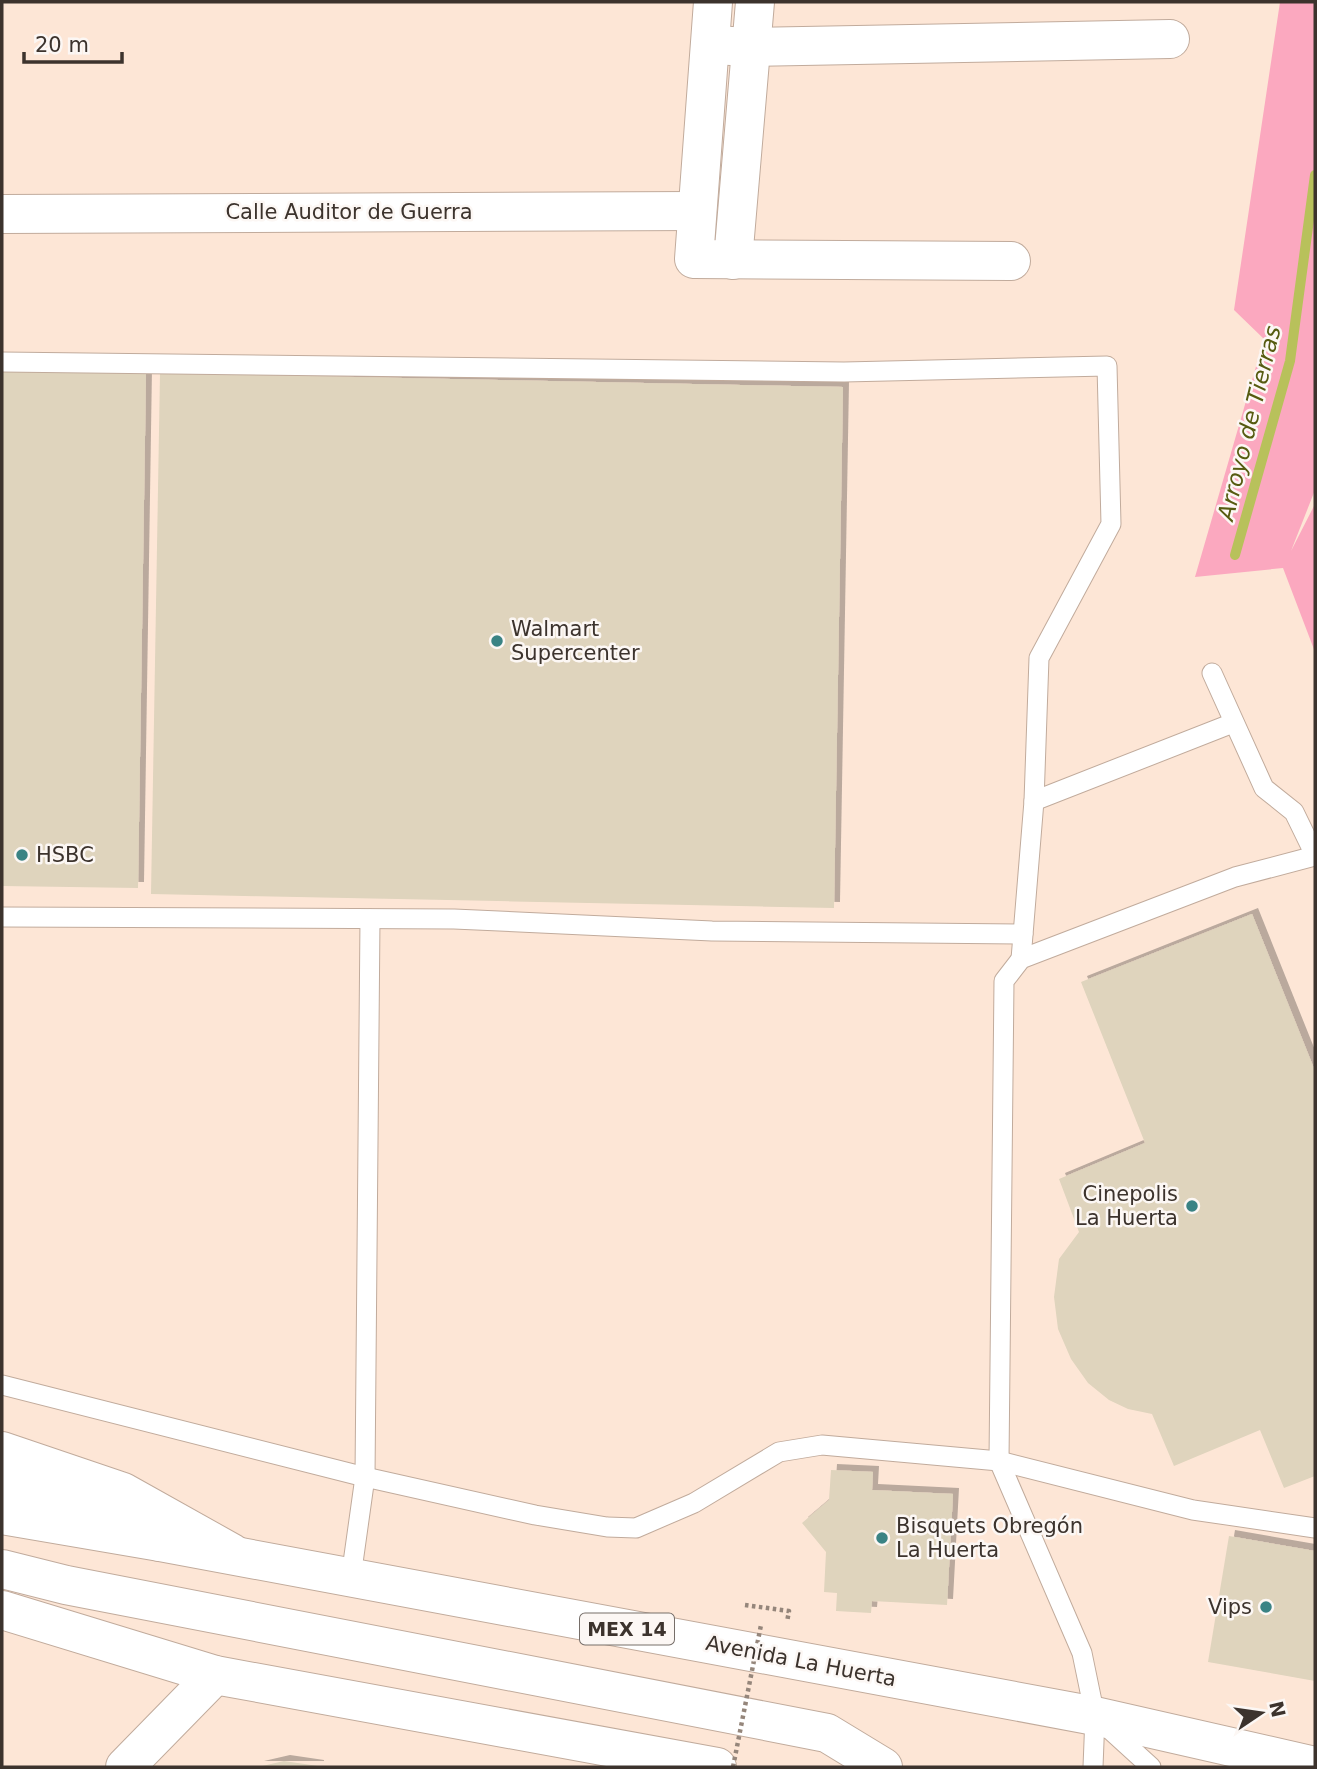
<svg xmlns="http://www.w3.org/2000/svg" width="1317" height="1769" font-family="'DejaVu Sans',sans-serif">
  <style>
    .park { fill: #fba8bf }
    .lines { fill: none; stroke-linecap: round; stroke-linejoin: round }
    .stream { stroke: #b8c15b; stroke-width: 10 }
    .building { fill: #dfd4bd; filter: url(#shadow) }
    .lane-casing { stroke: #c1ab9c; stroke-width: 21 }
    .street-casing { stroke: #c1ab9c; stroke-width: 40 }
    .primary-casing { stroke: #c1ab9c; stroke-width: 40 }
    .highway-casing { stroke: #c1ab9c; stroke-width: 40 }
    .path { stroke: #95867b; stroke-width: 4.5; stroke-dasharray: 3.5 3.5; stroke-linecap: butt }
    .lane { stroke: #fff; stroke-width: 19 }
    .street { stroke: #fff; stroke-width: 38 }
    .primary { stroke: #fff; stroke-width: 38 }
    .highway { stroke: #fff; stroke-width: 38 }
    .path-bridge { stroke: #95867b; stroke-width: 4.5; stroke-dasharray: 3.5 3.5; stroke-linecap: butt }
    .poi-dot { fill: #3a8384; stroke: #fcf7f4; stroke-width: 2.5 }
    .labels { text-anchor: middle; dominant-baseline: central; stroke-width: 5; stroke-linejoin: round; paint-order: stroke }
    .shield { fill: #fcf7f4; stroke: #766e69; stroke-width: 2 }
    .shield-label { font-size: 19px; font-weight: bold; fill: #3c332d }
    .street-label { font-size: 21px; fill: #3c332d; stroke: #fcf7f4 }
    .poi-label { font-size: 21px; fill: #3c332d; stroke: #fcf7f4; text-anchor: start }
    .water-label { font-size: 23px; font-style: italic; fill: #565b10; stroke: #fcf7f4 }
  </style>
  <defs>
    <filter id="shadow"><feDropShadow dx="6" dy="-6" stdDeviation="0" flood-color="#0004"/></filter>
  </defs>
  <rect width="100%" height="100%" fill="#fde6d6"/>
  <path class="park" d="M1280,2H1315V490L1291,551L1315,504V652L1283,568L1195,577L1264,339L1234,310Z"/>
  <g class="lines">
    <path class="stream" d="M1235,555L1290,361L1315,175"/>
  </g>
  <g class="building">
    <path d="M2,371L146,373L138,888L2,886Z"/>
    <path d="M160,373L843,387L834,908L151,894Z"/>
    <path d="M1252,914L1315,1071V1476L1284,1488L1260,1430L1174,1466L1152,1414L1128,1409L1109,1400L1088,1383L1071,1359L1058,1329L1054,1297L1059,1259L1079,1232L1059,1179L1145,1143L1081,982Z"/>
    <path d="M831,1470L873,1472L872,1490L953,1494L947,1605L872,1601L871,1613L836,1611L837,1593L824,1592L826,1552L802,1523L829,1500Z"/>
    <path d="M1229,1536L1315,1551V1681L1208,1662Z"/>
    <path d="M284,1761L318,1766V1767H258Z"/>
  </g>
  <g class="lines">
    <defs>
      <g id="lane">
        <path d="M2,362L844,372L1107,366L1111,524L1039,658L1034,801L1021,959"/>
        <path d="M1212,673L1264,788L1294,812L1315,855"/>
        <path d="M1034,801L1233,723"/>
        <path d="M2,917L454,919L712,931L1023,934"/>
        <path d="M2,1385L365,1477L535,1515L607,1527L636,1528L694,1503L779,1452L822,1445L999,1461L1193,1510L1315,1528"/>
        <path d="M351,1577L365,1477L370,919"/>
        <path d="M1106,1726L1151,1767"/>
        <path d="M1093,1767L1095,1716L1082,1653L999,1461L1004,981L1021,959L1235,877L1315,856"/>
      </g>
      <g id="street">
        <path d="M713,2L694,259L1011,261"/>
        <path d="M711,45L752,47L1170,39"/>
        <path d="M2,214L696,211"/>
        <path d="M733,260L755,2"/>
        <path d="M2,1451L123,1492L232,1553"/>
        <path d="M125,1767L215,1675"/>
      </g>
      <g id="primary">
        <path d="M2,1515L160,1542L1095,1716L1315,1766"/>
        <path d="M2,1610L215,1675L717,1767"/>
      </g>
      <g id="highway">
        <path d="M2,1488L160,1542"/>
        <path d="M2,1569L66,1585L827,1733L883,1767"/>
      </g>
    </defs>
    <use href="#lane" class="lane-casing"/>
    <use href="#street" class="street-casing"/>
    <use href="#primary" class="primary-casing"/>
    <use href="#highway" class="highway-casing"/>
    <path class="path" d="M745,1605L789,1611L787,1622"/>
    <use href="#lane" class="lane"/>
    <use href="#street" class="street"/>
    <use href="#primary" class="primary"/>
    <use href="#highway" class="highway"/>
    <path class="path-bridge" d="M733,1767L761,1625"/>
  </g>
  <g class="poi-dot">
    <circle cx="497" cy="641" r="7"/>
    <circle cx="22" cy="855" r="7"/>
    <circle cx="1192" cy="1206" r="7"/>
    <circle cx="882" cy="1538" r="7"/>
    <circle cx="1266" cy="1607" r="7"/>
  </g>
  <g class="labels">
    <rect class="shield" x="580" y="1613.5" width="94" height="31" rx="5"/>
    <g class="shield-label">
      <text x="627" y="1629">MEX 14</text>
    </g>
    <g class="street-label">
      <text x="349" y="212">Calle Auditor de Guerra</text>
      <text transform="translate(801 1661) rotate(11)">Avenida La Huerta</text>
    </g>
    <g class="poi-label">
      <text x="511" y="629">Walmart<tspan x="511" dy="24">Supercenter</tspan></text>
      <text x="36" y="855">HSBC</text>
      <text x="1178" y="1194" text-anchor="end">Cinepolis<tspan x="1178" dy="24">La Huerta</tspan></text>
      <text x="896" y="1526">Bisquets Obregón<tspan x="896" dy="24">La Huerta</tspan></text>
      <text x="1252" y="1607" text-anchor="end">Vips</text>
    </g>
    <g class="water-label">
      <text transform="translate(1249 423) rotate(-76)">Arroyo de Tierras</text>
    </g>
  </g>
  <rect width="1317" height="1769" fill="none" stroke="#3c332d" stroke-width="7"/>
  <g transform="translate(1261 1713) rotate(77)" stroke="#fcf7f4" stroke-width="5" paint-order="stroke">
  <path d="M0-5L12 26L0 18L-12 26Z" fill="#3c332d"/>
  <text y="-10" font-size="19" font-weight="bold" text-anchor="middle" fill="#3c332d">N</text>
  </g>
  <path d="M24 52v10h98v-10" fill="none" stroke="#3c332d" stroke-width="3.5"/>
  <text x="35" y="52" font-size="21" fill="#3c332d" stroke="#fcf7f4" stroke-width="5" paint-order="stroke">20 m</text>
</svg>
